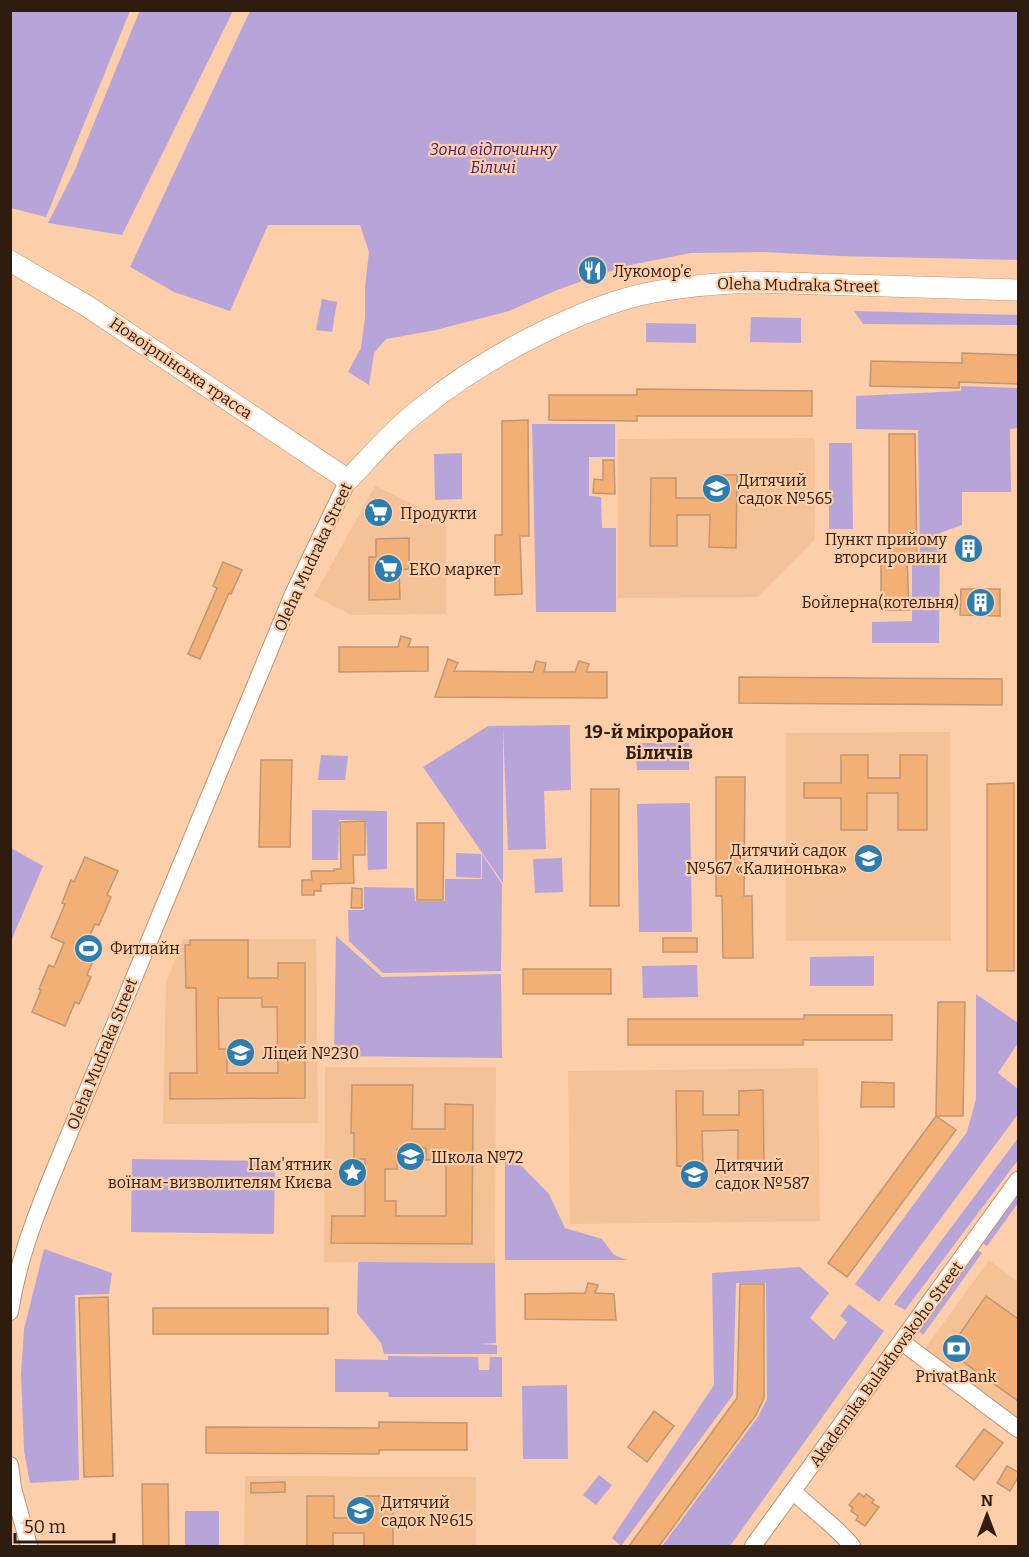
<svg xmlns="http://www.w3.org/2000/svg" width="1029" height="1557" font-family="Bitter,serif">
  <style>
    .built { fill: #f5c197 }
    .green { fill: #b7a5d9 }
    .building { fill: #f2b077; stroke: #c19672; stroke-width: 1.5; fill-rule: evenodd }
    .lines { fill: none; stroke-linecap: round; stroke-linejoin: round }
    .minor-casing { stroke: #be936f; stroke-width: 18 }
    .major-casing { stroke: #be936f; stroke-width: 22 }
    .minor { stroke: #fff; stroke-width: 16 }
    .major { stroke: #fff; stroke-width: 21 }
    .labels { text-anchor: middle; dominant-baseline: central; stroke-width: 4.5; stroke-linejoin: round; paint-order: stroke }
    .park-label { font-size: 16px; font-style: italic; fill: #431b6f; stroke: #fccea9 }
    .poi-label { font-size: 16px; fill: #2e1d0f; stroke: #fccea9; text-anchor: start }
    .street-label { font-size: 16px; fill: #2e1d0f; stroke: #fccea9 }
    .neighbourhood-label { font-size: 18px; font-weight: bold; fill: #2e1d0f; stroke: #fccea9 }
  </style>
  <rect width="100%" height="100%" fill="#fccea9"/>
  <g class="built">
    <path d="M815,438V539L758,597L618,598V439Z"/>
    <path d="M375,486L446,520V614L352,615L314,596Z"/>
    <path d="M950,732L951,941H786V733Z"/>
    <path d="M183,939H316L318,1123L163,1124L166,983Z"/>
    <path d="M325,1067H496L495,1263L324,1262Z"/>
    <path d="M818,1068L820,1221L570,1224L568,1071Z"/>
    <path d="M989,1260L1018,1282V1420L924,1350Z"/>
    <path d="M245,1476L476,1477V1546H244Z"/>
  </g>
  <g class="green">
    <path d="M140,10L233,11L122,235L48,223L74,172Z"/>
    <path d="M10,11H130L46,217L11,208Z"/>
    <path d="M250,11H1018V260L840,256L764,252L691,253L625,266L557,290L509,311L436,330L386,339L374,353L369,385L348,372L361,348L365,317V287L369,252L360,225H268L230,311L174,292L130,267Z"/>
    <path d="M322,299L337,302L332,332L316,330Z"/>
    <path d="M854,311L1018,315V325L863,324Z"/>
    <path d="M751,317L801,318V343L750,342Z"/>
    <path d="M646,323L696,324V343L646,342Z"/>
    <path d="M961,386L1018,388V428L1010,429L1011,492H962V525L940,533L939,643H872V622L912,621V564L920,560L918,430L856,429V396L961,391Z"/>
    <path d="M532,424H615V457H589V496L601,497L602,528H616V612H536Z"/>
    <path d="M829,443H852L853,529H829Z"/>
    <path d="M462,453V499L435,500L434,454Z"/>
    <path d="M570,725L571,790L544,791L546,849L508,850L503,728V883L423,767L488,726Z"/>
    <path d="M635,743H689V770H637Z"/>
    <path d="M321,755L348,756L345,780H318Z"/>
    <path d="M690,803L692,932H639L637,804Z"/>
    <path d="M312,810L387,811V869L368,870L366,820H339L338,860H312Z"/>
    <path d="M11,848L43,866L11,941Z"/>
    <path d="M456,853L481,854V878L456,877Z"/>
    <path d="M482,854L502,884L501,971L383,973L349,941L348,910H364V887L414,888L415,901H445V879H482Z"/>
    <path d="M562,858L563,892L535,893L533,859Z"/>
    <path d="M336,936L382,977L501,974L502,1058L334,1056Z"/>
    <path d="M874,956V986H810V957Z"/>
    <path d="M697,965L698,997L643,998L642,966Z"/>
    <path d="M976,994L1018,1023V1043L998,1073L1018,1089V1114L879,1302L855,1284L967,1132L976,1099Z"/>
    <path d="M1018,1138V1160L905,1310L894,1304Z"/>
    <path d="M512,1156L549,1194L565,1228L602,1239L614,1255L627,1260H505V1162Z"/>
    <path d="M132,1159L275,1161L274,1234L131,1232Z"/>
    <path d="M1018,1183V1203L987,1246L978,1240Z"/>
    <path d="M973,1247L982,1253L923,1335L915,1327Z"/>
    <path d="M44,1249L112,1273L109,1294L75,1295L79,1480L30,1483L24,1451L21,1374L24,1329Z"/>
    <path d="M358,1262L495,1263L496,1343L480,1344L497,1345V1354H384L381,1343L357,1313Z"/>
    <path d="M800,1267L829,1293L810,1318L834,1340L847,1322L840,1316L849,1304L884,1331L730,1546H662L758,1417L767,1399L766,1283H736L733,1395L621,1546L612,1538L714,1385L712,1273Z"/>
    <path d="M388,1356L478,1357L479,1370H489L490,1357H502V1397H389L388,1392H335V1359L388,1360Z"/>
    <path d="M567,1385L568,1459H523L522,1386Z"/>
    <path d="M599,1475L612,1485L596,1505L583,1495Z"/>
    <rect x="185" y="1511" width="34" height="35"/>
  </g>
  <g class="building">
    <path d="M962,353L1018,355V384L959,382V388L870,386L871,361L962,363Z"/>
    <path d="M637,389L812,391V416H637V421L549,420V395H637Z"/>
    <path d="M528,420L529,536H520L522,594L495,595V535H502V421Z"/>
    <path d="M889,434H915L917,558H907L909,610H881V556H889Z"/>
    <path d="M603,460H614L615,494L593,493L594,479L603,480Z"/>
    <path d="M710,475H737L736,548L709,547L710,515H677V546H650L651,478H676V498H710Z"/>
    <path d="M409,538V569L399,570L400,599L369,600V557H376V539Z"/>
    <path d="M961,539L974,540V556H961Z"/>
    <path d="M223,562L242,570L231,594L229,593L200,659L188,654L217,588L213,586Z"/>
    <path d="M961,589H1000V616L960,615Z"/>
    <path d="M401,636L411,639L408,647H428V671L339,672V647H398Z"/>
    <path d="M448,659L458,663L454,671L533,672L536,661L546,663L544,672H575L579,661L589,664L586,672H607V698L435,697Z"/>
    <path d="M739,677L1002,679V705L739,703Z"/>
    <path d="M841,755H868V778H900V755H927V830H898V793H867V830H841V798H804V783H841Z"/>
    <path d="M261,760H292L290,847H259Z"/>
    <path d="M716,777H745L744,896H752L753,958H723L722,896H716Z"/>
    <path d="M1014,783V971H987V784Z"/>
    <path d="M591,789H619V906H590Z"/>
    <path d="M365,821V855H353L354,883L321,884V891H314V895H302V880H312L311,871H334V869H341L340,822Z"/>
    <path d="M417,823H444L443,900H417Z"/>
    <path d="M85,857L118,871L107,895L111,897L99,925L95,924L87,942L99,947L87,975L91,977L79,1004L75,1002L65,1026L32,1012L41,990L39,989L49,965L54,967L64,943L51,937L65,904L62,903L71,880L74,882Z"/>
    <path d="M352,888L362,889V908H351Z"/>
    <rect x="663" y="938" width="34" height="14"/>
    <path d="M190,940H248V978H278V963H305V1098L170,1099V1073H197L196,988H186L185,945H190ZM218,998H262V1007H277L278,1073H227V1049H219Z"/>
    <rect x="523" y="969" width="88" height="25"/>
    <path d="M938,1002H965L963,1116H936Z"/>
    <path d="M804,1015H892V1040H803V1045H628V1019H804Z"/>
    <path d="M862,1082L894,1083V1107H861Z"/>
    <path d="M352,1085H413L412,1129H445V1104L473,1105L472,1244L331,1243L332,1216H365V1159H354V1133H351ZM426,1148V1160H446V1216H396V1201H385V1169H397V1149Z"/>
    <path d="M763,1090L764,1164L738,1165V1130L702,1131L703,1166H677L676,1091H703V1115H739V1091Z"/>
    <path d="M936,1116L956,1130L847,1277L828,1263Z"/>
    <path d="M588,1283L598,1285L595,1293L614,1294L616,1320L525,1319V1294L585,1293Z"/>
    <path d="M740,1284H764V1398L756,1415L659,1546H629L737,1398Z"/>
    <path d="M986,1296L1018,1319V1401L948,1351Z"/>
    <path d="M108,1297L113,1476L84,1477L79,1298Z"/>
    <rect x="153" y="1308" width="175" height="26"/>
    <path d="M654,1411L674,1426L647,1462L628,1447Z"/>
    <path d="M379,1422L467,1423V1450H379V1454L206,1453V1427L379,1428Z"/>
    <path d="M984,1429L1003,1443L974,1480L956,1466Z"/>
    <path d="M1007,1466L1018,1472V1477L1010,1491L997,1483Z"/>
    <path d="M285,1482V1492L251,1493V1483Z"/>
    <path d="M142,1484H168L169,1546H143Z"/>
    <path d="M859,1493L864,1497L866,1494L874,1500L872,1503L879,1507L865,1526L856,1520L858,1516L851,1511L853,1508L849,1505Z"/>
    <path d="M307,1496H334V1518H366V1496H393V1546H364V1533H333V1546H307Z"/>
  </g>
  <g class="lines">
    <defs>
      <g id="minor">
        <path d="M10,1312C17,1266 32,1225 49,1183L293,594L348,480"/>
        <path d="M902,1342L1018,1429"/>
        <path d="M10,1465L13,1488L29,1546"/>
        <path d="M793,1491C812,1510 835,1525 852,1546"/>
        <path d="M753,1546L1018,1180"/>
      </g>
      <path id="major" d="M10,261L87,306L348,480C372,455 395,428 423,407C460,377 500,353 543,332C578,315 615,299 654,292C687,286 720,283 754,282L1018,290"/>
    </defs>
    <use href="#minor" class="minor-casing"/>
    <use href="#major" class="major-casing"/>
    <use href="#minor" class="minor"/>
    <use href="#major" class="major"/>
  </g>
  <defs>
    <symbol id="restaurant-disc" viewBox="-11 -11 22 22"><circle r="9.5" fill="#2e7daf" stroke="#fccea9"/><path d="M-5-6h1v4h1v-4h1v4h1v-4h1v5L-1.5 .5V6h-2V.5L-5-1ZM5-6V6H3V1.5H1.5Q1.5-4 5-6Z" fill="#fff"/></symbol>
    <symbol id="school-disc" viewBox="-11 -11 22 22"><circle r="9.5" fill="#2e7daf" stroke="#fccea9"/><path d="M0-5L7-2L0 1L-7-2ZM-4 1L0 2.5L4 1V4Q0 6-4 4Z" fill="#fff"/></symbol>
    <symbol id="supermarket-disc" viewBox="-11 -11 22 22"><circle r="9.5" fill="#2e7daf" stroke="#fccea9"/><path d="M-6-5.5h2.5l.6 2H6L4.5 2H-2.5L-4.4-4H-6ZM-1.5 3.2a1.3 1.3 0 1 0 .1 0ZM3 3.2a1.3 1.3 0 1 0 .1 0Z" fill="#fff"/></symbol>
    <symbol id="building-disc" viewBox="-11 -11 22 22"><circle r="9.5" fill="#2e7daf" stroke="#fccea9"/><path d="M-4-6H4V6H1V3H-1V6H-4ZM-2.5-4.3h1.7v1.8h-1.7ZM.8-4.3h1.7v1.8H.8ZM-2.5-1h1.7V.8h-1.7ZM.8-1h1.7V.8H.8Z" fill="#fff"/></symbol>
    <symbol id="stadium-disc" viewBox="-11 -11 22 22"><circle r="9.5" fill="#2e7daf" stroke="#fccea9"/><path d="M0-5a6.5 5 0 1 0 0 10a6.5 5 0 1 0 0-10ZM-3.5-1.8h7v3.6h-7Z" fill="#fff"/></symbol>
    <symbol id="sight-disc" viewBox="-11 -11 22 22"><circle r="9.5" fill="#2e7daf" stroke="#fccea9"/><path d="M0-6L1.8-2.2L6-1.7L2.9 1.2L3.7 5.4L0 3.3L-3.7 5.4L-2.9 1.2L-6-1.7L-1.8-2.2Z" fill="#fff"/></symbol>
    <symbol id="bank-disc" viewBox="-11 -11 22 22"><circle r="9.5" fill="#2e7daf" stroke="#fccea9"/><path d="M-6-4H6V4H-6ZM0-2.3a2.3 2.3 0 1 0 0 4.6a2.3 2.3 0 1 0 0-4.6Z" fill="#fff"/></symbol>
  </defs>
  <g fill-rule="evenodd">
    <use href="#restaurant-disc" x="576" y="254" width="33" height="33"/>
    <use href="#school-disc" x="700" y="472" width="33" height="33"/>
    <use href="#supermarket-disc" x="362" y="496" width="33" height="33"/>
    <use href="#building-disc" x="952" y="532" width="33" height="33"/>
    <use href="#supermarket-disc" x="372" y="552" width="33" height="33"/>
    <use href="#building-disc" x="964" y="586" width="33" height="33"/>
    <use href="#school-disc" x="852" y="842" width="33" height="33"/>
    <use href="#stadium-disc" x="72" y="932" width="33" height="33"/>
    <use href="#school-disc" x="224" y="1036" width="33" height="33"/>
    <use href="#school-disc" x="394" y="1140" width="33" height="33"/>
    <use href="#sight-disc" x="336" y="1156" width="33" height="33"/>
    <use href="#school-disc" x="678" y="1158" width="33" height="33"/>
    <use href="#bank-disc" x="940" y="1332" width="33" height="33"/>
    <use href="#school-disc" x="344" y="1494" width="33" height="33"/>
  </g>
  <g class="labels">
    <g class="park-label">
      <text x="493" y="149">Зона відпочинку<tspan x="493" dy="18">Біличі</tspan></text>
    </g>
    <g class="poi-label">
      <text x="613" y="271">Лукомор’є</text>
      <text x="738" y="480">Дитячий<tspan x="738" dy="18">садок №565</tspan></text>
      <text x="400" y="513">Продукти</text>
      <text x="947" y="539" text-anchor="end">Пункт прийому<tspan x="947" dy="18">вторсировини</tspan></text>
      <text x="409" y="569">ЕКО маркет</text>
      <text x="959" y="602" text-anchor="end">Бойлерна(котельня)</text>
      <text x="847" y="850" text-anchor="end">Дитячий садок<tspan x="847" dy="18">№567 «Калинонька»</tspan></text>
      <text x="110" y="948">Фитлайн</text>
      <text x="262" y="1053">Ліцей №230</text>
      <text x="431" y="1157">Школа №72</text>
      <text x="332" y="1164" text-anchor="end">Пам'ятник<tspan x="332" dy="18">воїнам-визволителям Києва</tspan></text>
      <text x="715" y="1165">Дитячий<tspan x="715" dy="18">садок №587</tspan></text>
      <text x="956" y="1376" text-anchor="middle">PrivatBank</text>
      <text x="381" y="1502">Дитячий<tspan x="381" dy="18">садок №615</tspan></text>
    </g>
    <g class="street-label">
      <text transform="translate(798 285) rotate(1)">Oleha Mudraka Street</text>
      <text transform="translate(181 368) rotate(34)">Новоірпінська трасса</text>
      <text transform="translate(313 557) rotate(-65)">Oleha Mudraka Street</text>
      <text transform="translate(102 1054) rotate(-68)">Oleha Mudraka Street</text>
      <text transform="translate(886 1364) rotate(-54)">Akademika Bulakhovskoho Street</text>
    </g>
    <g class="neighbourhood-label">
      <text x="659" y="732">19-й мікрорайон<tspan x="659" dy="21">Біличів</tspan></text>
    </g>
  </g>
  <rect width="1029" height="1557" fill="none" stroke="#2e1d0f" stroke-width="24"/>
  <g transform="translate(987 1515)" stroke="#fccea9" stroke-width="4.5" paint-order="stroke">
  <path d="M0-4.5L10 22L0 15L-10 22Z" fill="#2e1d0f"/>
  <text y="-9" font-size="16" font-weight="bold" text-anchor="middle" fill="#2e1d0f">N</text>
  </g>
  <path d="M15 1533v9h99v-9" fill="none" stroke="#2e1d0f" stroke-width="3"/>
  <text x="24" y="1533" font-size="18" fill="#2e1d0f" stroke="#fccea9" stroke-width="4.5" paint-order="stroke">50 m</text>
</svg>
